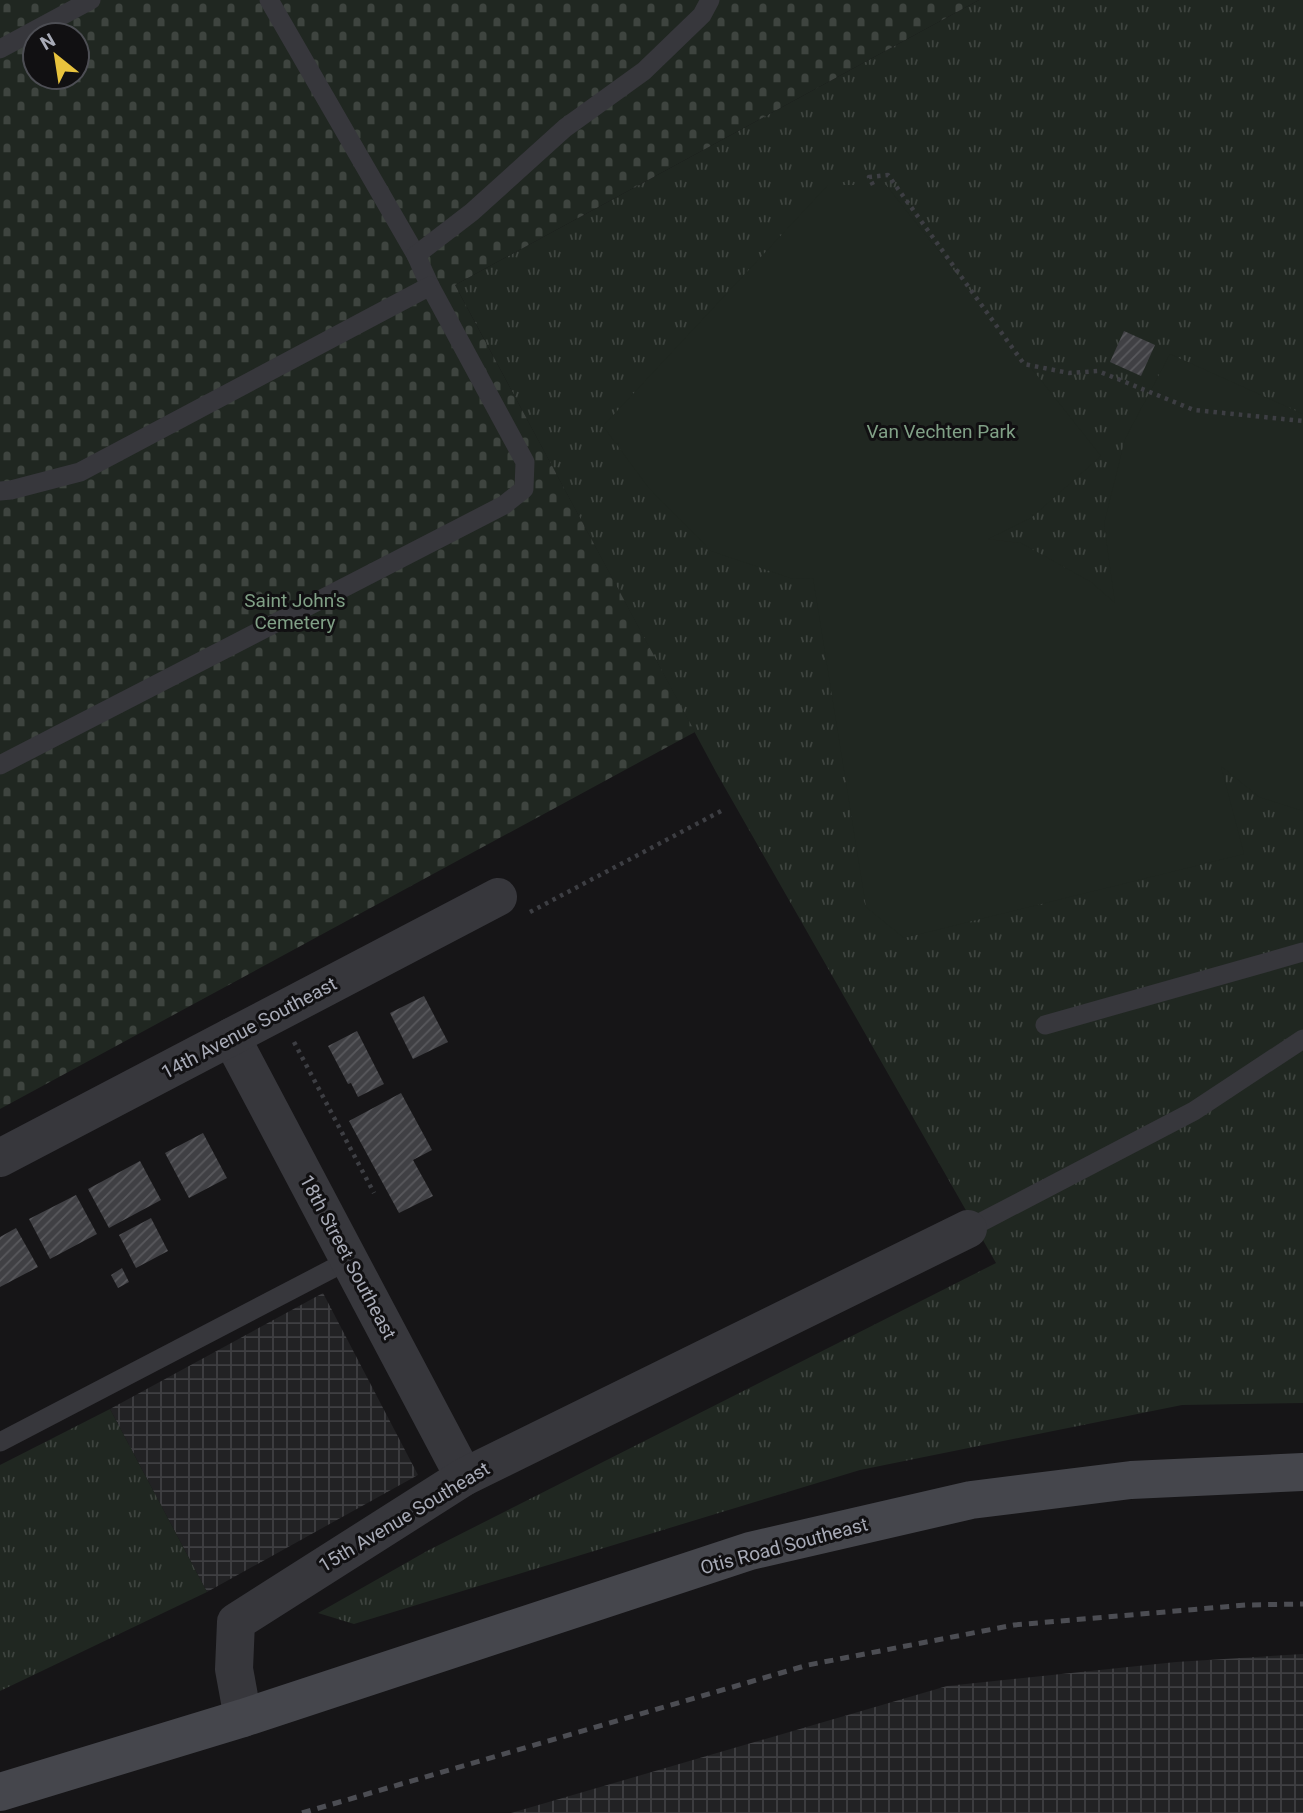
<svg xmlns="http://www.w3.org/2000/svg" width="1303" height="1813" font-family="Roboto,sans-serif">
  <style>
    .industrial { fill: url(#industrial-grid) }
    .grass { fill: url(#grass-tufts) }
    .cemetery { fill: url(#cemetery-stones); fill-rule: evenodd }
    .pitch { fill: #202721 }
    .building { fill: url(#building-hatch) }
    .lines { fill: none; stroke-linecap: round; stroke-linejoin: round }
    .path { stroke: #3d3e43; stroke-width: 4.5; stroke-dasharray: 3.5 5; stroke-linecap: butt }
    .lane { stroke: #37373c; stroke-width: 19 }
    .street { stroke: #37373c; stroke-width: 38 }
    .secondary { stroke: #45464c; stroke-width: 38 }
    .rail { stroke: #4c4d53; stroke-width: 5; stroke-dasharray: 9 7; stroke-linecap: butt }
    .labels { text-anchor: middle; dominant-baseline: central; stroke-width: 6; stroke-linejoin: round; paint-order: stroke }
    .park-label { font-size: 19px; fill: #80a086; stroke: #111012 }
    .street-label { font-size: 19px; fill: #a8abb7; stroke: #111012 }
  </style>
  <defs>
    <pattern id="industrial-grid" width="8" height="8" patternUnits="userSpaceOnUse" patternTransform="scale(1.75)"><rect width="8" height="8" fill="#222224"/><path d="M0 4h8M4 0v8" fill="none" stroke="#3f3f42"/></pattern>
    <pattern id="grass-tufts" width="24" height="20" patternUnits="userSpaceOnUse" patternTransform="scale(1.75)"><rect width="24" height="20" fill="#202721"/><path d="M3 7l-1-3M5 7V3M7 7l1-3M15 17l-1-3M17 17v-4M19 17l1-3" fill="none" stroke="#3e443f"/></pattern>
    <pattern id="cemetery-stones" width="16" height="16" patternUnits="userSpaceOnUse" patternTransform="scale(1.75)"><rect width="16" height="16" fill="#202721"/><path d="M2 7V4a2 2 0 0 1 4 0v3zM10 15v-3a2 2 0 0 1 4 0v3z" fill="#3e443f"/></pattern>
    <pattern id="building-hatch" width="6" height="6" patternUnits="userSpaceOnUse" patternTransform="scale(1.75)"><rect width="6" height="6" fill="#404044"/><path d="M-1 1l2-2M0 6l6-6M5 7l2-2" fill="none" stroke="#59595d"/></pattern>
  </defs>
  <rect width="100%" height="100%" fill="#161517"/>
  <g class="industrial">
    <path d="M323,1293L418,1475L207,1592L110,1409Z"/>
    <path d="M1303,1654V1813H511L947,1686L1176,1662Z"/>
  </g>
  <g class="grass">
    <path d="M979,0H1303V1403L1182,1405L860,1470L354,1624L318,1613L427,1551L996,1263L716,772L455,285Z"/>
    <path d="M110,1409L207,1592L0,1691V1465Z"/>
  </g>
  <path class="cemetery" d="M0,0H979L455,285L695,732L0,1109ZM35,35H77V77H35Z"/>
  <path class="pitch" d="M828,185H886L1101,456L1031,518L988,539L1021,543L1091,582L1115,603L1104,524L1125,439L1170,354L1303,414V811L1259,797L1221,766L1244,854L904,938L866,907L813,578L793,579L711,551L648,487L603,426Z"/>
  <g class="building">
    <path d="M1124,331L1155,345L1141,376L1110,362Z"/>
    <path d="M424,996L448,1042L413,1059L390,1013Z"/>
    <path d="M357,1031L384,1084L358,1097L351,1083L348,1084L328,1046Z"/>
    <path d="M401,1093L432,1150L413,1160L433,1196L399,1213L349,1121Z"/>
    <path d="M203,1133L227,1178L189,1198L165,1153Z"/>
    <path d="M140,1161L161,1200L109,1228L88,1189Z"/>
    <path d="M76,1195L97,1234L50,1259L29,1219Z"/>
    <path d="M151,1218L168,1251L136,1268L119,1235Z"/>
    <path d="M16,1228L38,1267L0,1287V1237Z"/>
    <path d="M122,1268L129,1282L118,1288L111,1275Z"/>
  </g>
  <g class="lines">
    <g class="path">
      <path d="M873,185L869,177L888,175L1024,364L1069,373L1098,371L1194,410L1303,421"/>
      <path d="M530,912L723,810"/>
      <path d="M294,1042L374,1193"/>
    </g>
    <g class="lane">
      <path d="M269,0L416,255"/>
      <path d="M0,49L91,0"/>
      <path d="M430,286L416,255L472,212L565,128L644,71L702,15L710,0"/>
      <path d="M0,491L11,490L80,472L430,286L525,462L524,489L504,505L0,765"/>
      <path d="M1045,1025L1303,952"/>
      <path d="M968,1229L1194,1111L1303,1039"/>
      <path d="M0,1442L349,1260"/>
    </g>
    <g class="street">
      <path d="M231,1037L464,1477"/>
      <path d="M0,1158L498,897"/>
      <path d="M243,1718L234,1669L236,1622L464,1477L968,1229"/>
    </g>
    <path class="secondary" d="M0,1792L243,1718L750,1551L971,1500L1131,1480L1303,1472"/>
    <path class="rail" d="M302,1813L808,1665L1014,1625L1246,1605L1303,1604"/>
  </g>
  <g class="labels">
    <g class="park-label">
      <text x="941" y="431">Van Vechten Park</text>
      <text x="295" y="600">Saint John's<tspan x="295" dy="22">Cemetery</tspan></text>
    </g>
    <g class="street-label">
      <text transform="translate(249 1028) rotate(-28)">14th Avenue Southeast</text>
      <text transform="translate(348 1257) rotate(62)">18th Street Southeast</text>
      <text transform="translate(404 1517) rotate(-31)">15th Avenue Southeast</text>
      <text transform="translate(784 1546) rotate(-15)">Otis Road Southeast</text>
    </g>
  </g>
  <g transform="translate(56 56) rotate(330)"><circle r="33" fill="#111012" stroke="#4d4e54" stroke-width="2"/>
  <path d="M0-5L12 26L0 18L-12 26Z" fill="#e8c33d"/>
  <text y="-10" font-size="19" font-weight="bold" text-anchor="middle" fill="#a8abb7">N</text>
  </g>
</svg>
